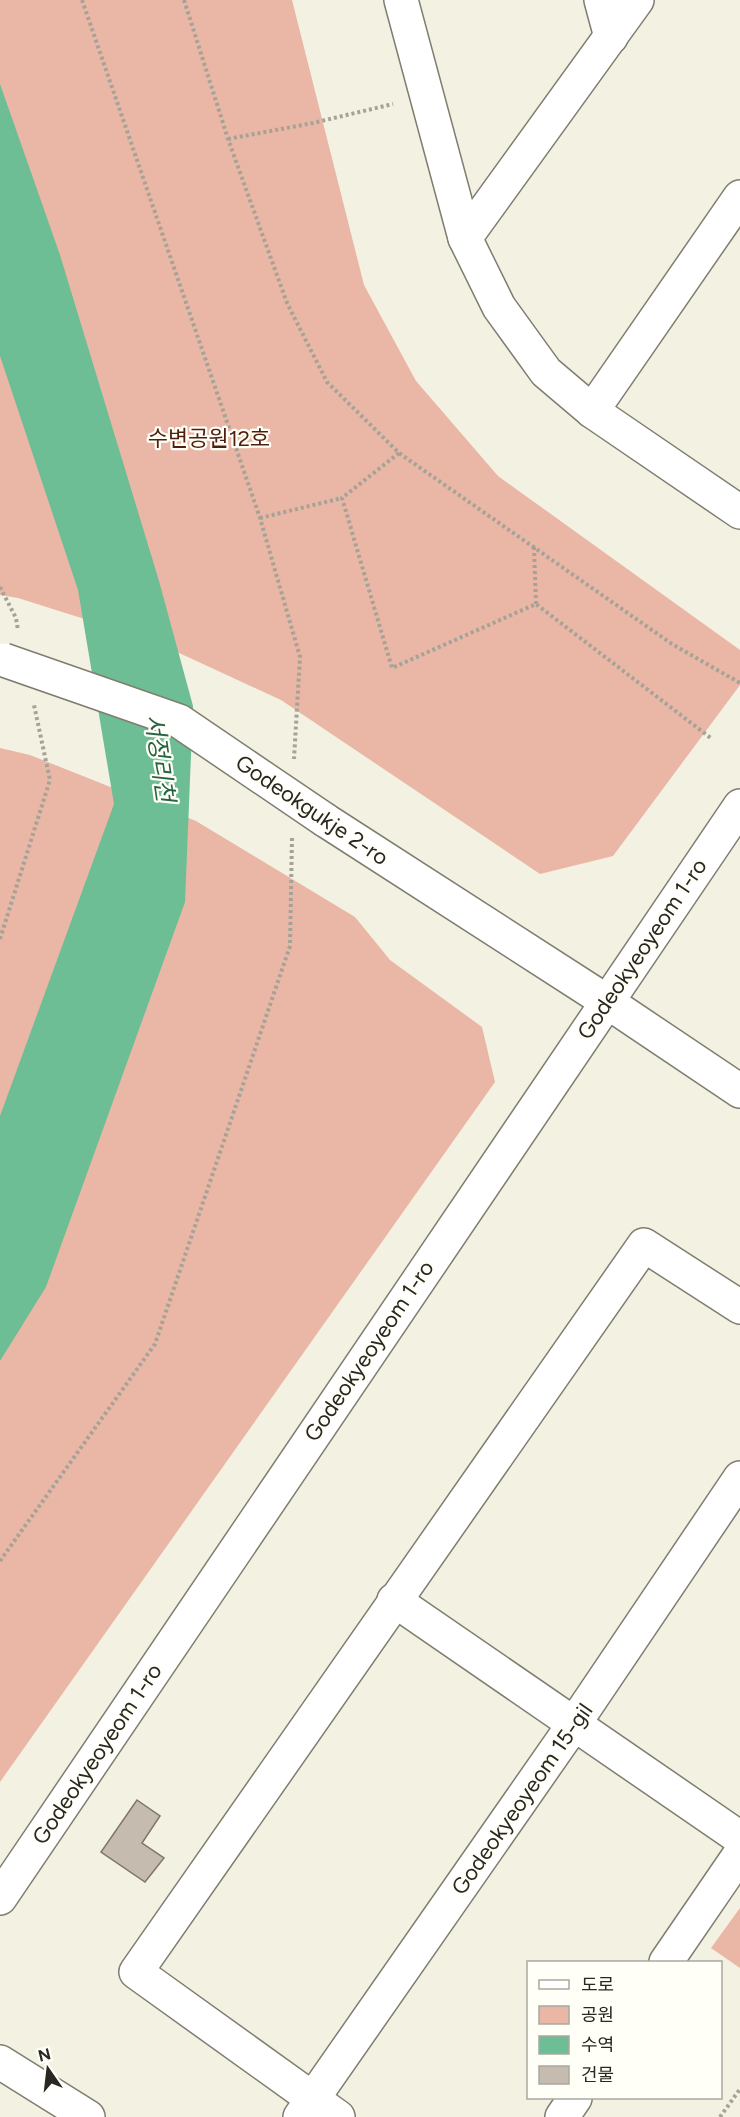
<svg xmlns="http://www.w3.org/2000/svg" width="740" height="2117" font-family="Figtree,'Noto Sans KR',sans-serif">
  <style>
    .green { fill: #eab6a5 }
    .water { fill: #6dbe94 }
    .building { fill: #c6bbaf; stroke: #7e7468; stroke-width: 1.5 }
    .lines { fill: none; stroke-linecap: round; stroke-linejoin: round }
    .minor-casing { stroke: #7f7d6f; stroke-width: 36 }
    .tertiary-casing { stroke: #7f7d6f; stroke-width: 36 }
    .path { stroke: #a5a397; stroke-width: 4; stroke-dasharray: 3 3; stroke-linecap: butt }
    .minor { stroke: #fff; stroke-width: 33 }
    .tertiary { stroke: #fff; stroke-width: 33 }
    .tertiary-bridge-casing { stroke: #7f7d6f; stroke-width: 36; stroke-linecap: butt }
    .tertiary-bridge { stroke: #fff; stroke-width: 33 }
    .labels { text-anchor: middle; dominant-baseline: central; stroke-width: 4.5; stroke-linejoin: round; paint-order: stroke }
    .park-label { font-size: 22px; fill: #4f1f0e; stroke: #fffef7 }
    .street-label { font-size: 22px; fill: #282721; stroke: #fffef7 }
    .water-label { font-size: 24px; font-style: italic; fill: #276346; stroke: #fffef7 }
  </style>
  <rect width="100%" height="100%" fill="#f3f1e1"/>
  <g class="green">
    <path d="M0,0H292L364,285L416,381L498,476L740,650V685L613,856L540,874L281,700L151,640L18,598L0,595Z"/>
    <path d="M0,748L30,755L196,821L355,917L390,960L482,1027L495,1082L0,1782Z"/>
    <path d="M740,1908V1968L711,1948Z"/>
  </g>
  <path class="water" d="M0,84L60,255L159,581L193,706L185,902L46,1287L0,1361V1116L114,804L78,590L0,356Z"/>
  <path class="building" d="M137,1800L160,1816L142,1843L164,1858L145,1882L101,1852Z"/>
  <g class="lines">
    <defs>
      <g id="minor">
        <path d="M401,0L465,238L499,307L546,372L592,411L740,512"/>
        <path d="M601,0L611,37"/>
        <path d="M465,238L637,0"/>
        <path d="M592,411L740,197"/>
        <path d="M394,1600L740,1838"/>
        <path d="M666,1962L740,1854"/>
        <path d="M0,2062L88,2117"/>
        <path d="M300,2117L574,1724L740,1478"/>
        <path d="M338,2117L136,1972L644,1245L740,1307"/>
        <path d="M562,2117L575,2098"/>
      </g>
      <g id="tertiary">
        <path d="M325,820L606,1001L740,1091"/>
        <path d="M0,1898L740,806"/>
      </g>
    </defs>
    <use href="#minor" class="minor-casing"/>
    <use href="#tertiary" class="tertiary-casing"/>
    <g class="path">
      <path d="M82,0L260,518L300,657L294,759"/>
      <path d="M184,0L228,139L287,303L327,382L399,453L672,644L740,683"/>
      <path d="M228,139L313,123L393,104"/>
      <path d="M399,453L342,498L392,668L536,604L712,739"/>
      <path d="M260,518L342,498"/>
      <path d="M534,547L536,604"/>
      <path d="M0,587L16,618L18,630"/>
      <path d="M0,939L50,780L34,705"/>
      <path d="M0,1561L155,1344L290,946L292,838"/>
      <path d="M720,2117L740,2089"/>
    </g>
    <use href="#minor" class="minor"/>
    <use href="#tertiary" class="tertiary"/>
    <defs>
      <path id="tertiary-bridge" d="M4,660L179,721L325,820"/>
    </defs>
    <use href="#tertiary-bridge" class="tertiary-bridge-casing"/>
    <use href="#tertiary-bridge" class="tertiary-bridge"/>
  </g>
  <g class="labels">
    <g class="park-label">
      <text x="209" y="438">수변공원12호</text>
    </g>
    <g class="street-label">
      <text transform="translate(312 810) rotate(34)">Godeokgukje 2-ro</text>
      <text transform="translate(642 949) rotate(-56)">Godeokyeoyeom 1-ro</text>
      <text transform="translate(369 1351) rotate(-56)">Godeokyeoyeom 1-ro</text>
      <text transform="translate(97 1754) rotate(-56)">Godeokyeoyeom 1-ro</text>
      <text transform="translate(522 1799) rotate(-55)">Godeokyeoyeom 15-gil</text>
    </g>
    <g class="water-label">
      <text transform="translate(160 758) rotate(82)">서정리천</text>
    </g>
  </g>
  <rect x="527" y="1961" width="195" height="138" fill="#fffef7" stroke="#a9a8a1" stroke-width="1.5"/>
  <rect x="539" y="1980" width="30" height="9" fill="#ffffff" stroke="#a9a8a1" stroke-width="1.5"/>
  <text x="581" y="1991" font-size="18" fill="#282721">도로</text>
  <rect x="539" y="2006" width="30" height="18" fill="#eab6a5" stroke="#a9a8a1" stroke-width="1.5"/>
  <text x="581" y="2021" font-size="18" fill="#282721">공원</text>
  <rect x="539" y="2036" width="30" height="18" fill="#6dbe94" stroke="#a9a8a1" stroke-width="1.5"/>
  <text x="581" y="2051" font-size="18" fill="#282721">수역</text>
  <rect x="539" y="2066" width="30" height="18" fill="#c6bbaf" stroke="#a9a8a1" stroke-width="1.5"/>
  <text x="581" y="2081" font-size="18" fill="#282721">건물</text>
  <g transform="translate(48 2069) rotate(346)" stroke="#fffef7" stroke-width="4.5" paint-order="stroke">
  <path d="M0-4.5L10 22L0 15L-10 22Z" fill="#282721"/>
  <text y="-9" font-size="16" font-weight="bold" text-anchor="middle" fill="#282721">N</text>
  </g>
</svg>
